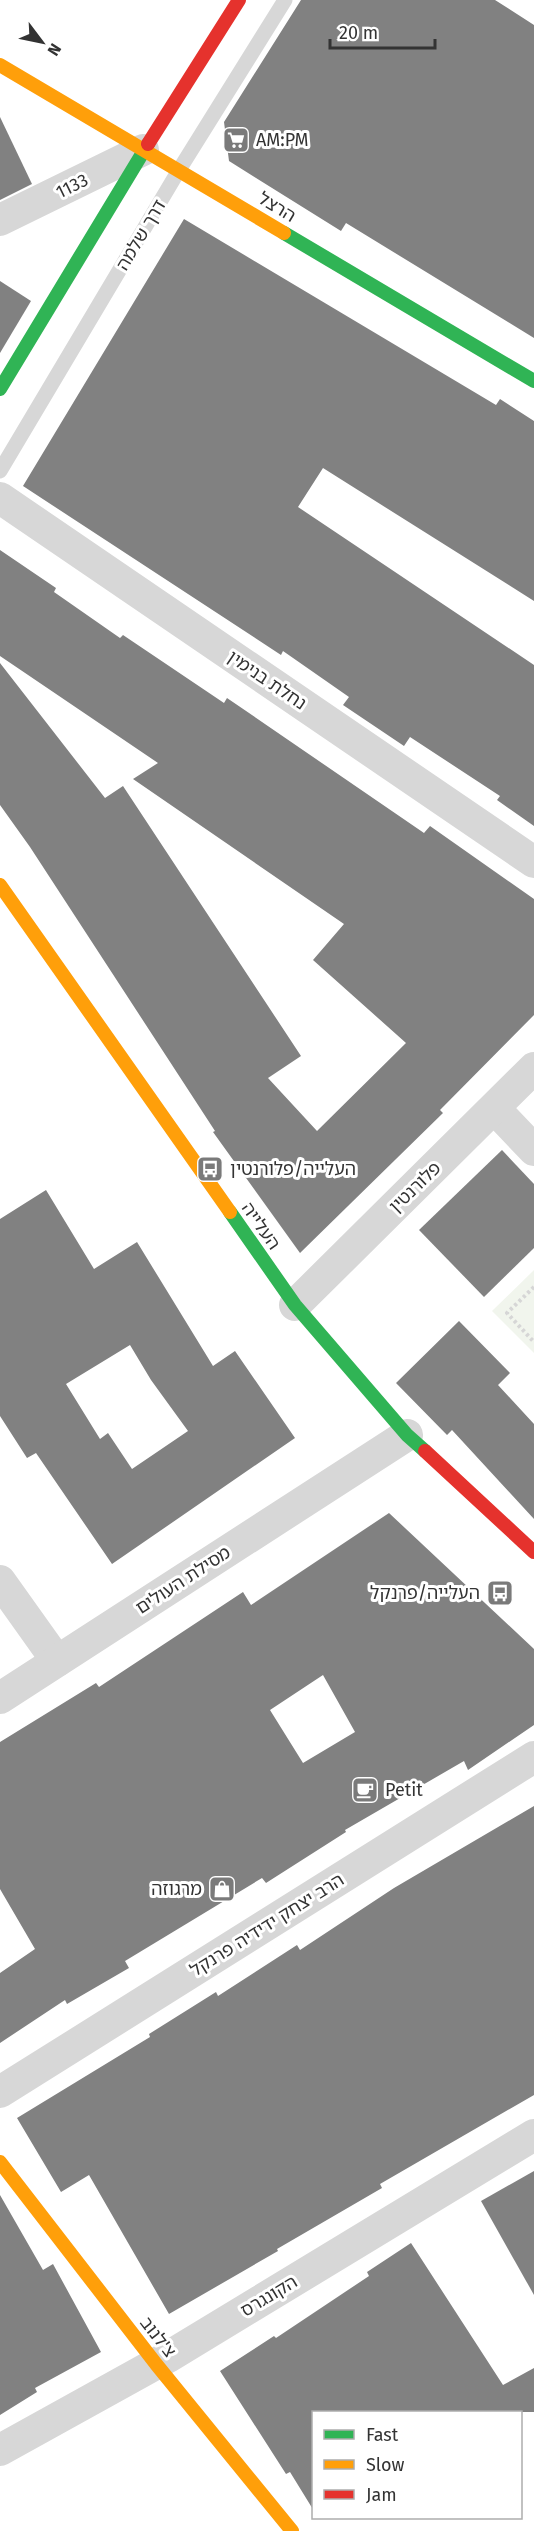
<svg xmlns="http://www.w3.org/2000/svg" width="534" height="2531" font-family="'Fira Sans','Noto Sans Hebrew',sans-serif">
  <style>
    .green { fill: #f1f5ed }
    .building { fill: #818181; fill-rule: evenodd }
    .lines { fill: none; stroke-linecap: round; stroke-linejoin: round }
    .path { stroke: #d6d6d6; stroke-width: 4; stroke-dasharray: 3 3; stroke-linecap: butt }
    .lane { stroke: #d7d7d7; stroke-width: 15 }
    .street { stroke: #d7d7d7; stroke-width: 32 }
    .fast { stroke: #30b455; stroke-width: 14 }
    .slow { stroke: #ff9f0a; stroke-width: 14 }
    .jam { stroke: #e5322d; stroke-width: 14 }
    .labels { text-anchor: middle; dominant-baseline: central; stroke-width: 6; stroke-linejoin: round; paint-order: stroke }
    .poi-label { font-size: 18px; fill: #333; stroke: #fff; text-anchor: start }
    .street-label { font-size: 18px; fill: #333; stroke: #fff }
  </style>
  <rect width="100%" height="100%" fill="#fff"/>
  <path class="green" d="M534,1270V1353L492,1311Z"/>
  <g class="building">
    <path d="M301,0H495L534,25V338L346,223L341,231L229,161L224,122Z"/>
    <path d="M0,117L32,184L0,200Z"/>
    <path d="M184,219L496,405L500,399L534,421V601L323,468L298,507L534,665V826L497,800L500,796L410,737L404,746L343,705L349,697L283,651L281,655L23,486Z"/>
    <path d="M0,281L31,301L0,353Z"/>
    <path d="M0,550L56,588L54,592L120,638L123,635L224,703L227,698L424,833L430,826L534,899V1015L440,1110L443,1113L300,1253L213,1132L215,1131L30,847L0,805V663L105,798L123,786L301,1056L268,1078L317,1131L406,1043L313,960L344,924L133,779L158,763L0,656Z"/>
    <path d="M502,1150L534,1184V1248L484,1297L419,1230Z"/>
    <path d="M46,1190L94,1269L137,1242L213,1366L235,1351L295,1438L112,1564L36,1453L27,1458L0,1416V1219ZM130,1345L151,1380L188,1431L132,1469L108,1433L100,1439L66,1384Z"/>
    <path d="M459,1321L510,1373L498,1385L534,1424V1519L452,1430L447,1435L396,1383Z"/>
    <path d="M389,1513L534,1649V1725L468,1770L464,1761L345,1830L346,1832L266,1883L262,1878L125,1961L129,1968L67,2004L65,2000L0,2043V1973L35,1949L0,1889V1742L96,1683L99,1687L243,1592L251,1605ZM323,1675L355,1732L303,1763L270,1710Z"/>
    <path d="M534,1806V2095L380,2184L382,2188L277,2249L278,2251L169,2314L89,2175L61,2192L17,2118L150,2037L149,2034L216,1992L218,1996L297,1945L300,1950L394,1888Z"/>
    <path d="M534,2171V2295L481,2201Z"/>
    <path d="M0,2195L43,2270L53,2264L101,2352L35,2388L37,2392L0,2415Z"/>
    <path d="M411,2243L503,2385L534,2368V2412H314V2511L290,2472L286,2474L220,2371L274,2336L276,2338L369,2276L367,2272Z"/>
  </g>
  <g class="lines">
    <path class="path" d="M534,1287L507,1313L534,1342"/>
    <path class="lane" d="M0,471L179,170L285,0"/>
    <g class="street">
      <path d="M0,220L143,150"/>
      <path d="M0,498L534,862"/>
      <path d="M495,1109L534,1150"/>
      <path d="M295,1305L534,1068"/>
      <path d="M0,1581L57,1661"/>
      <path d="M0,1698L407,1435"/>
      <path d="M0,2092L534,1757"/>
      <path d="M0,2450L168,2357L534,2135"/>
    </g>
    <g class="fast">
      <path d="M284,233L534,381"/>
      <path d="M0,389L148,144"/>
      <path d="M230,1212L295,1305L407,1435L425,1451"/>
    </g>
    <g class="slow">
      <path d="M0,65L284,233"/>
      <path d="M0,885L230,1212"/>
      <path d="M0,2162L156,2364L292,2531"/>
    </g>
    <g class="jam">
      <path d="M148,144L239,0"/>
      <path d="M425,1451L534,1552"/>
    </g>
  </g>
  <defs>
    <symbol id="supermarket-square" viewBox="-11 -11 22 22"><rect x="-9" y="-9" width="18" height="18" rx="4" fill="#7a7a7a" stroke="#fff"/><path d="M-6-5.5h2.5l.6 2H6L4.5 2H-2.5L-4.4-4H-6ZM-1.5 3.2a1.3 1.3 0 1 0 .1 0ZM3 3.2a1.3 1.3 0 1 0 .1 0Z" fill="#fff"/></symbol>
    <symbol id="bus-square" viewBox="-11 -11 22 22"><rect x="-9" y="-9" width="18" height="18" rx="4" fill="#7a7a7a" stroke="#fff"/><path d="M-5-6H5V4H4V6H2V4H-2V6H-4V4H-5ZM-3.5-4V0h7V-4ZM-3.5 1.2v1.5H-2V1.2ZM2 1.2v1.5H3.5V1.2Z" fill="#fff"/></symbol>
    <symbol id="cafe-square" viewBox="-11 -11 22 22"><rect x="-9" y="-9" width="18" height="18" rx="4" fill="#7a7a7a" stroke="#fff"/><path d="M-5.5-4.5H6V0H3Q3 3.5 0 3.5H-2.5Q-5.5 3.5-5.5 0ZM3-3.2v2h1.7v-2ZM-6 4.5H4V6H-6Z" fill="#fff"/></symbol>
    <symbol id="shop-square" viewBox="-11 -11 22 22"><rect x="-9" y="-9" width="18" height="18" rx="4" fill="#7a7a7a" stroke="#fff"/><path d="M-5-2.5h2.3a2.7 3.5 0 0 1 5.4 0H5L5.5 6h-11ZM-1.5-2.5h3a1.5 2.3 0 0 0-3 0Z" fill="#fff"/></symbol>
  </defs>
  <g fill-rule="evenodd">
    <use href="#supermarket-square" x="221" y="125" width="30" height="30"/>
    <use href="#bus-square" x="195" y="1154" width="30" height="30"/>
    <use href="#bus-square" x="485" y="1578" width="30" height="30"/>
    <use href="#cafe-square" x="350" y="1775" width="30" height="30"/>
    <use href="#shop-square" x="207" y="1874" width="30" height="30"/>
  </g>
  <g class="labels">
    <g class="poi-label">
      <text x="256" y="140">AM:PM</text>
      <text x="230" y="1169">העלייה/פלורנטין</text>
      <text x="480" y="1593" text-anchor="end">העלייה/פרנקל</text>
      <text x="385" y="1790">Petit</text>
      <text x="202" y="1889" text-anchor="end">מרגוזה</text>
    </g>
    <g class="street-label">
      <text transform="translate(72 186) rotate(-26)">1133</text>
      <text transform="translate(277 207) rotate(31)">הרצל</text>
      <text transform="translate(141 235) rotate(-59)">דרך שלמה</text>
      <text transform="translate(267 680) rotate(34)">נחלת בנימין</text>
      <text transform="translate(415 1187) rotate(-44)">פלורנטין</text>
      <text transform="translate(261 1226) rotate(55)">העלייה</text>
      <text transform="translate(183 1580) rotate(-33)">מסילת העולים</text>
      <text transform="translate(267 1925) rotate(-32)">הרב יצחק ידידיה פרנקל</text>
      <text transform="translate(269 2296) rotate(-31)">הקונגרס</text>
      <text transform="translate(158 2337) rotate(52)">צ'לנוב</text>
    </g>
  </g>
  <rect x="312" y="2411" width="210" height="108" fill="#ffffff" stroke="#adadad" stroke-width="1.5"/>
  <rect x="324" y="2430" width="30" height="9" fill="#30b455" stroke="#adadad" stroke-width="1.5"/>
  <text x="366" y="2441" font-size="18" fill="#333333">Fast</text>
  <rect x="324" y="2460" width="30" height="9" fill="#ff9f0a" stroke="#adadad" stroke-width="1.5"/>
  <text x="366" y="2471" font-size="18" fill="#333333">Slow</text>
  <rect x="324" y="2490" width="30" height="9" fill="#e5322d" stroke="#adadad" stroke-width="1.5"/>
  <text x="366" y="2501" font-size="18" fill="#333333">Jam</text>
  <g transform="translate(42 42) rotate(122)" stroke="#ffffff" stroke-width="4.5" paint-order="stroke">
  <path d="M0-4.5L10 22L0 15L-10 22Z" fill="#333333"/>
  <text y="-9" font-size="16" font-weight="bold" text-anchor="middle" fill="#333333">N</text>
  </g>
  <path d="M330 39v9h105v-9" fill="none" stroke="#333333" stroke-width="3"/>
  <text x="339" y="39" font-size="18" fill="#333333" stroke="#ffffff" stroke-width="4.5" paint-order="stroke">20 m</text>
</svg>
